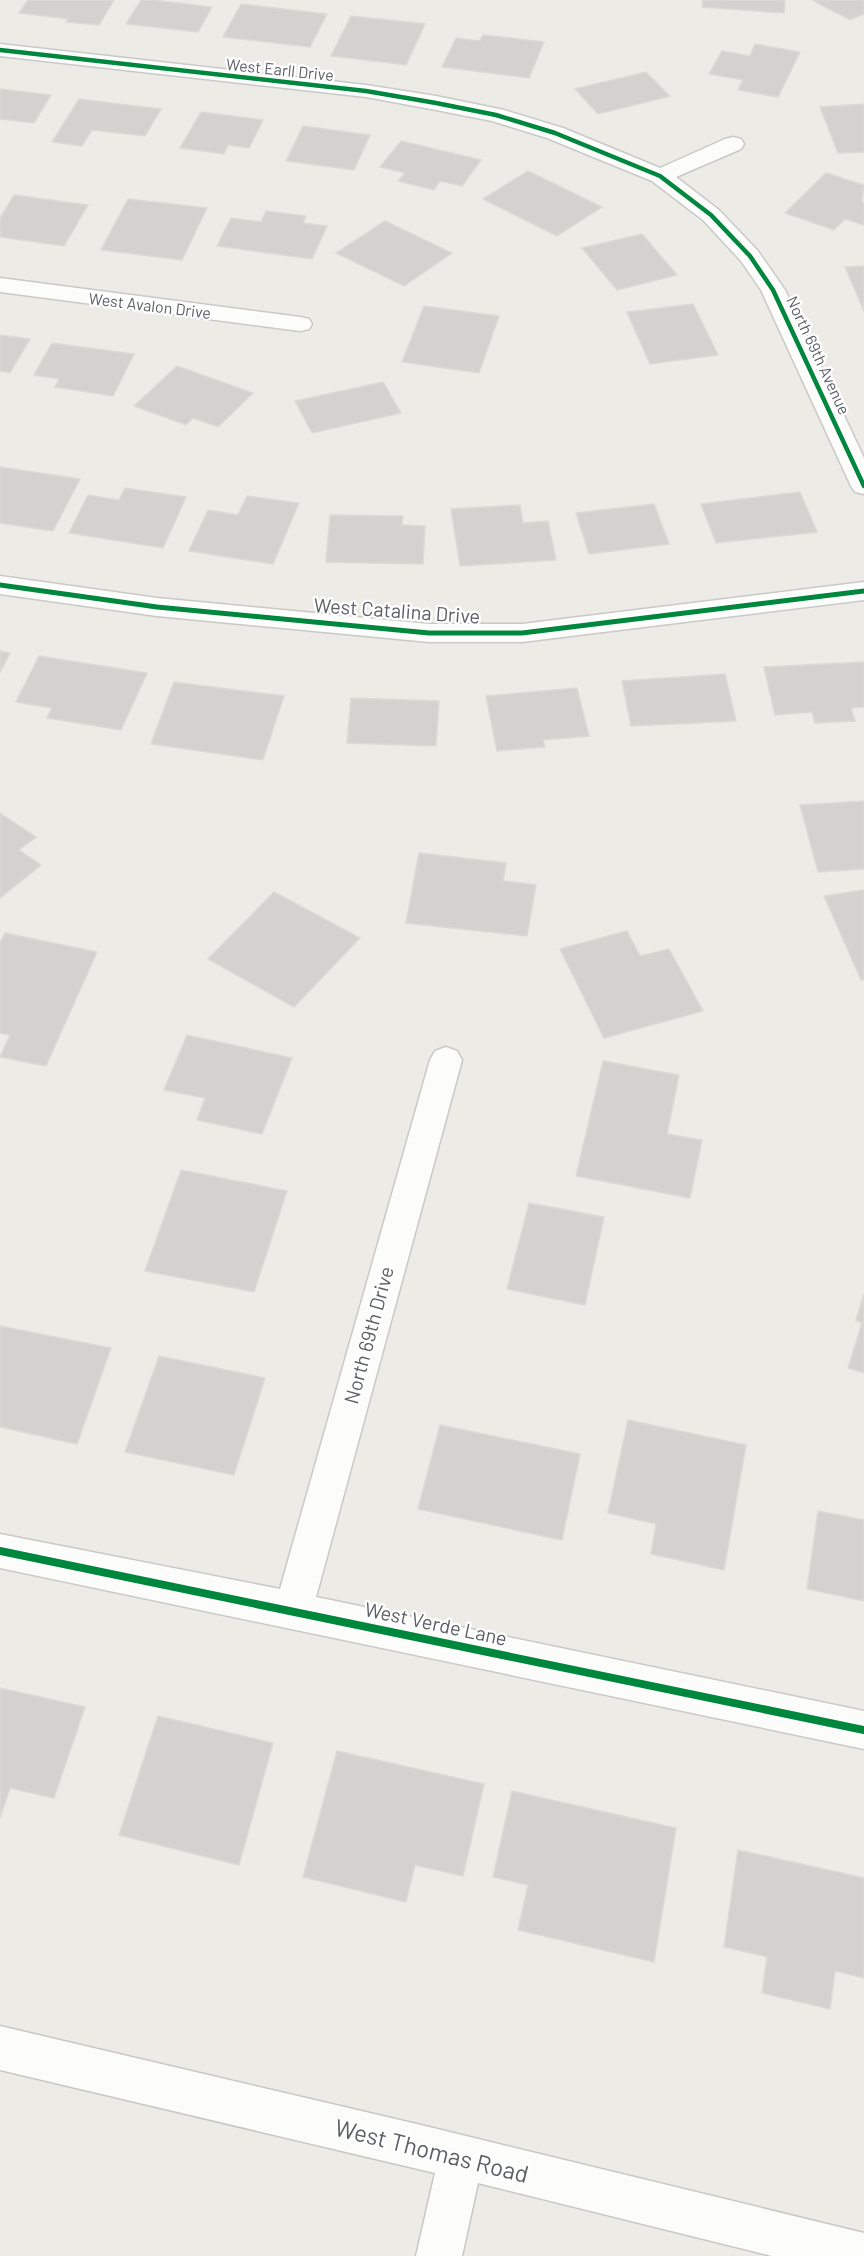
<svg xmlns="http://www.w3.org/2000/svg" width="864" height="2256" font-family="Barlow,sans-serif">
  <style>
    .building { fill: #d3d2cf; stroke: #dbdad6; stroke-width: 1.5 }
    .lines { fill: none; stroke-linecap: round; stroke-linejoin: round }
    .street-casing { stroke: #c9c9c8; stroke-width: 3 }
    .secondary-casing { stroke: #c7c8c6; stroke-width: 3 }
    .street { fill: #fcfcfb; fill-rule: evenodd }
    .secondary { fill: #fcfcfb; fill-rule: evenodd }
    .cycleway-far2-casing { stroke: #fff; stroke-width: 8 }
    .cycleway-far1-casing { stroke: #fff; stroke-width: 9 }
    .cycleway-casing { stroke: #fff; stroke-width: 11 }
    .cycleway-far2 { stroke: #00873e; stroke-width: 4.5 }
    .cycleway-far1 { stroke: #00873e; stroke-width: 5 }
    .cycleway { stroke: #00873e; stroke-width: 8 }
    .labels { text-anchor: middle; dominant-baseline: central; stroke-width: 4.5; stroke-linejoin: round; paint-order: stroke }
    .far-street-label { font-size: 16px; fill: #5c5f64; stroke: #fff }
    .street-label { font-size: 20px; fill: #5c5f64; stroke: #fff }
    .near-street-label { font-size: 24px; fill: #5c5f64; stroke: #fff }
  </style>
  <rect width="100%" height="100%" fill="#ecebe6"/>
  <g class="building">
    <path d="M28,0H114L99,25L66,22L68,19L19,13Z"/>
    <path d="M141,0H154L212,7L198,32L126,24Z"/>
    <path d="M703,0H785L784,13L702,7Z"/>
    <path d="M812,0H864V14L850,20Z"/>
    <path d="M241,4L327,14L310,47L223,37Z"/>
    <path d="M351,16L425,24L406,65L331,56Z"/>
    <path d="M483,35L544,42L529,78L442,67L456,38L480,41Z"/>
    <path d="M755,44L800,52L778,97L738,90L743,80L709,74L722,51L750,56Z"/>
    <path d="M646,72L670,96L598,114L575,89Z"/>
    <path d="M0,89L51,95L34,123L0,119Z"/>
    <path d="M79,99L161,109L145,136L92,130L82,146L52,142Z"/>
    <path d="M864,104V152L838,153L820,107Z"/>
    <path d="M201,112L263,120L249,148L228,145L224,154L180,148Z"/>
    <path d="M303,126L370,135L354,170L286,161Z"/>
    <path d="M401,141L481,160L462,186L440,181L434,190L398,181L405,173L380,167Z"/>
    <path d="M528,171L602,207L557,236L483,199Z"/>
    <path d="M826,173L864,185L862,202L864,203V225L845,219L834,230L785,213Z"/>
    <path d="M14,195L88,205L64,246L0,237V218Z"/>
    <path d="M128,199L207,208L182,260L101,250Z"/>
    <path d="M266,211L306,216L303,223L327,226L312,259L217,246L231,218L261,222Z"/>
    <path d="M385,221L452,253L404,286L336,253Z"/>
    <path d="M642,234L677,275L617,290L582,248Z"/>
    <path d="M864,266V311L845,267Z"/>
    <path d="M693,304L718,355L650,364L627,312Z"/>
    <path d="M424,306L499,316L479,373L402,362Z"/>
    <path d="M0,335L30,339L10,373L0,371Z"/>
    <path d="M52,343L134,354L113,396L55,387L59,379L34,375Z"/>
    <path d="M177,366L253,393L218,427L193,418L186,425L134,406Z"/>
    <path d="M383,382L401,413L312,433L295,401Z"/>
    <path d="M0,467L80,479L53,531L0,523Z"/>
    <path d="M125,488L186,497L163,548L69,533L88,495L119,500Z"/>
    <path d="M800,492L817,532L716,543L701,504Z"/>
    <path d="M247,496L299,503L273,564L189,551L208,510L238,515Z"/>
    <path d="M654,504L669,544L589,554L576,513Z"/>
    <path d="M520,505L523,523L548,521L556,560L460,566L451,509Z"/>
    <path d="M330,515L403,516L402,525L425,526L423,564L326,562Z"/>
    <path d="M0,651L10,653L0,673Z"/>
    <path d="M39,656L147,673L121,730L47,718L52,708L16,702Z"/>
    <path d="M864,662V707L851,708L855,721L815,723L812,712L775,715L764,667Z"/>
    <path d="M725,674L736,721L631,726L622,681Z"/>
    <path d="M174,682L284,696L263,760L151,744Z"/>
    <path d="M577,688L589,736L543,740L545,747L497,751L486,696Z"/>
    <path d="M351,698L439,701L436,746L347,743Z"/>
    <path d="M864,801V869L818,872L800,805Z"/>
    <path d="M0,813L36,837L19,850L41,865L0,898Z"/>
    <path d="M419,853L506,863L503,881L536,885L527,936L406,923Z"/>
    <path d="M864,890V980H861L824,896Z"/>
    <path d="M274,892L360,938L294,1007L208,959Z"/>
    <path d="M627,931L640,956L669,949L703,1011L604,1038L560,949Z"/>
    <path d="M5,933L97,952L46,1066L0,1057L10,1035L0,1033V943Z"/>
    <path d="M187,1035L292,1058L262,1134L197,1120L205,1098L164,1090Z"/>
    <path d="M603,1061L679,1075L667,1134L702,1140L690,1198L576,1176Z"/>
    <path d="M181,1170L287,1191L254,1292L145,1271Z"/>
    <path d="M529,1203L604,1217L585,1305L507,1289Z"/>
    <path d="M864,1294V1373L848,1368L862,1323L856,1320Z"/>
    <path d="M0,1326L111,1348L77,1444L0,1427Z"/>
    <path d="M159,1356L265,1378L234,1475L125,1452Z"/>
    <path d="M628,1420L746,1445L724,1570L651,1554L656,1524L608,1513Z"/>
    <path d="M440,1425L580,1454L562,1540L418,1509Z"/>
    <path d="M818,1511L864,1520V1601L807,1589Z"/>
    <path d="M0,1688L85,1707L54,1798L10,1788L0,1818Z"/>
    <path d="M158,1716L273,1743L239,1865L119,1835Z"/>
    <path d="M337,1751L484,1784L463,1876L415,1865L406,1902L303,1877Z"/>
    <path d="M512,1791L676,1828L654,1962L518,1930L528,1885L493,1877Z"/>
    <path d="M738,1850L864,1878V1978L835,1971L830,2009L762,1993L767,1957L724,1947Z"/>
  </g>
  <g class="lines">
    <defs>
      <g id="street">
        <path d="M0,44L366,85L436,96L504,110L563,128L660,168L725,139L733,137L741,139L744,144L741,149L676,177L719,210L758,251L785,290L864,458V494L855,492L851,486L761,290L741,261L703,220L652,181L547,138L492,121L436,110L366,97L0,56Z"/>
        <path d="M0,278L300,317L309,319L312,324L309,329L300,331L0,292Z"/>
        <path d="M0,576L157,598L429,624H522L864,582V600L522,642H429L157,616L0,594Z"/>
        <path d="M446,1047L457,1051L462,1060L316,1597L864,1711V1749L0,1568V1534L280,1589L430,1060L435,1051Z"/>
      </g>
      <path id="secondary" d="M0,2026L421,2125L864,2233V2256H772L478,2183L462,2256H416L435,2173L0,2070Z"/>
    </defs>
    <use href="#street" class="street-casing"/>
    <use href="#secondary" class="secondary-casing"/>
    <use href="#street" class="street"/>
    <use href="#secondary" class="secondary"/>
    <defs>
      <path id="cycleway-far2" d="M0,50L366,91L436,103L496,115L555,133L660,176L711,215L750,256L773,290L864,486"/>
      <path id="cycleway-far1" d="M0,585L157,607L429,633H522L864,591"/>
      <path id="cycleway" d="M0,1551L864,1730"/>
    </defs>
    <use href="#cycleway-far2" class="cycleway-far2-casing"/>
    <use href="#cycleway-far1" class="cycleway-far1-casing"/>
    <use href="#cycleway" class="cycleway-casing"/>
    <use href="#cycleway-far2" class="cycleway-far2"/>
    <use href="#cycleway-far1" class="cycleway-far1"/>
    <use href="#cycleway" class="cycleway"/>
  </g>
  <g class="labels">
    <g class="far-street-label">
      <text transform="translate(280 69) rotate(6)">West Earll Drive</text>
      <text transform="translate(150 305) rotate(7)">West Avalon Drive</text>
      <text transform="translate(819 355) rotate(65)">North 69th Avenue</text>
    </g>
    <g class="street-label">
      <text transform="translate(397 610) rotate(4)">West Catalina Drive</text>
      <text transform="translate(368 1335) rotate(-75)">North 69th Drive</text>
      <text transform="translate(436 1623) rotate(12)">West Verde Lane</text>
    </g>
    <g class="near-street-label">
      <text transform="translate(432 2150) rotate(14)">West Thomas Road</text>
    </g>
  </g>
</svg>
